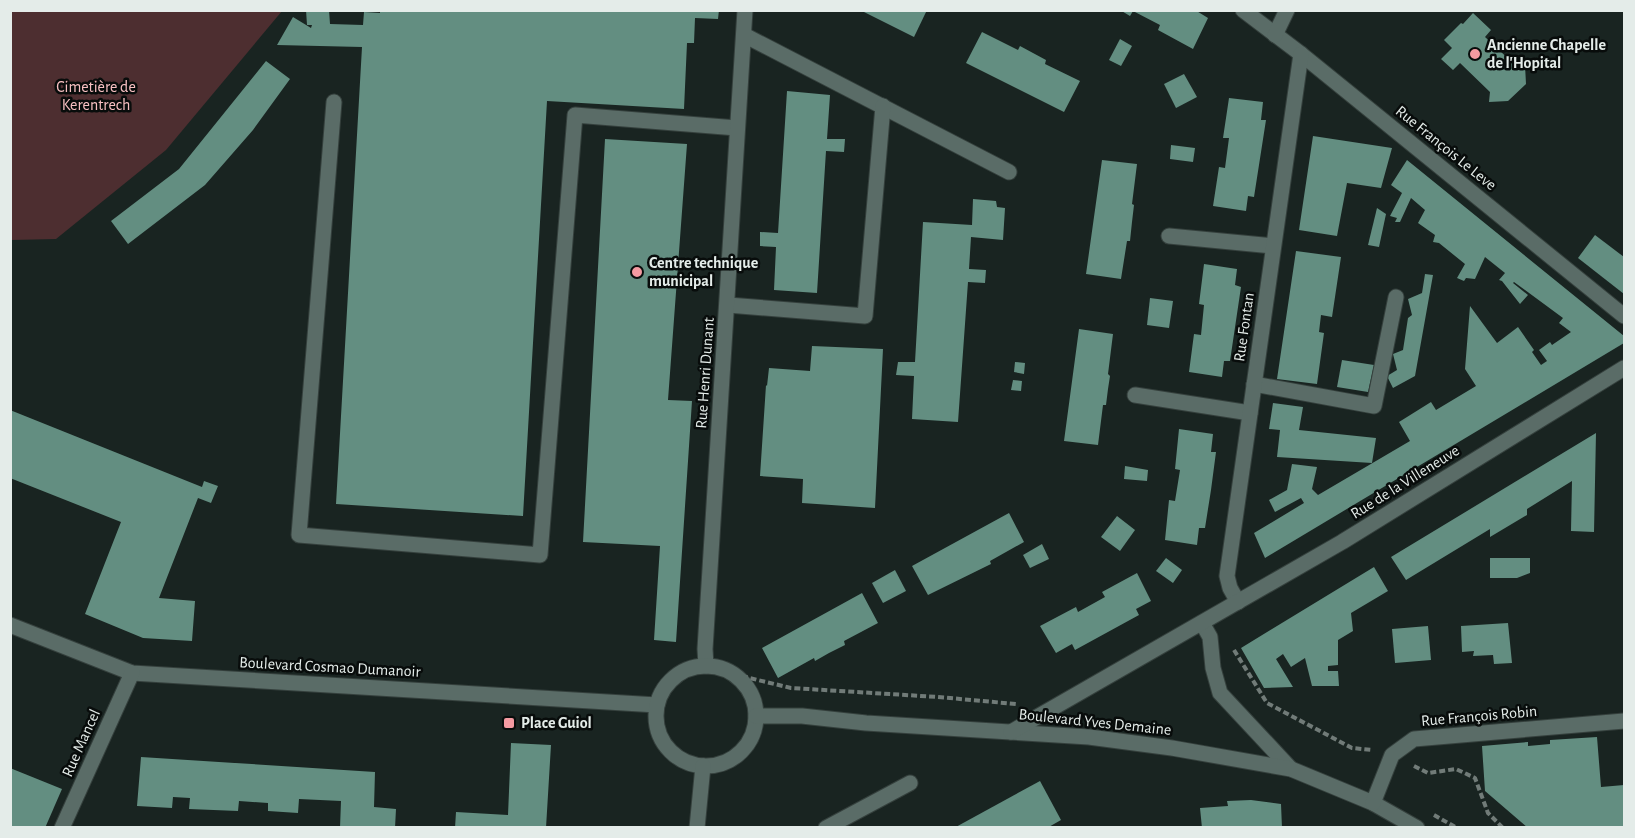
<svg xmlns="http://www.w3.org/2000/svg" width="1635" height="838" font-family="'Alegreya Sans',sans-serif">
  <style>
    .green { fill: #4d2e30 }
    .building { fill: #638e81 }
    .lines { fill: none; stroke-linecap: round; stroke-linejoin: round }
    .minor-casing { stroke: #35403d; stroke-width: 17 }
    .path { stroke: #717b78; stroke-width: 4; stroke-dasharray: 6 3; stroke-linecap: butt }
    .minor { stroke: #5a6c67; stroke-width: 15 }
    .poi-dot { fill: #f49aa1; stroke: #080c0b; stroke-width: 2 }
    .labels { text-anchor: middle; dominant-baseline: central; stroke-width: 5; stroke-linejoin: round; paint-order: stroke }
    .poi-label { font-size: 16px; font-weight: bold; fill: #e4ece9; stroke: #080c0b; text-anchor: start }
    .park-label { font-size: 16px; fill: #f8c0c2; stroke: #080c0b }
    .street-label { font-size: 16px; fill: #e4ece9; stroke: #080c0b }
  </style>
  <rect width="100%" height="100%" fill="#192421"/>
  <path class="green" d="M10,11L11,10L282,11L166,150L56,239L11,240Z"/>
  <g class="building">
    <path d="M306,10H329L330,24L363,25L364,12L380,13V10H719L718,19L695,18L694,43H687L684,109L547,101L523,516L336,504L362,47L277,45L293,17L311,28L312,25H307Z"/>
    <path d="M860,10H927L914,37Z"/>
    <path d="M1120,10H1195L1208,18L1193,49L1158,30L1160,25L1133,11L1130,16Z"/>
    <path d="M1473,13L1491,30L1485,37L1515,65H1525L1526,84L1508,101L1489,102L1490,92L1460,63L1453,70L1441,59L1452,48L1444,40L1461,23L1463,24Z"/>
    <path d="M982,32L1018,50L1020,46L1046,60L1045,64L1080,81L1064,112L966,63Z"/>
    <path d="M1120,39L1132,46L1121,66L1109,60Z"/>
    <path d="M266,61L290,79L253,130L205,185L128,244L111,221L179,169Z"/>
    <path d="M1184,74L1197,97L1176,108L1164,84Z"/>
    <path d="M787,91L830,95L827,139H845L844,152L826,151L817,293L774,290L776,247L760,246V232L778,233Z"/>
    <path d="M1229,98L1263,102L1261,120H1266L1254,197L1248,196L1246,211L1213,206L1219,167L1225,168L1229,138H1223Z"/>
    <path d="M1313,136L1392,148L1381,188L1347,183L1337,236L1299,230Z"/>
    <path d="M605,139L687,144L668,400L692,401L676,642L654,640L660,546L583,542Z"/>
    <path d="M1171,145L1195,148L1193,162L1170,159Z"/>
    <path d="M1102,160L1137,164L1132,204L1134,205L1132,222L1130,241H1127L1121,279L1086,274Z"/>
    <path d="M1407,160L1624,336V343L1265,558L1254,533L1304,503L1301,498L1275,512L1269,500L1287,490L1292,464L1317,467L1312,489L1318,495L1410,441L1399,422L1431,402L1436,410L1476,386L1465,369L1470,306L1497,343L1518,327L1534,350L1532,352L1541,365L1547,361L1539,350L1550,342L1552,345L1571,332L1559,323L1563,318L1514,282L1513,283L1528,295L1520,304L1502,281L1499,280L1505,273L1485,257L1475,279L1466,278L1464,281L1457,278L1465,264L1439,243L1433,242L1435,235L1418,223L1425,210L1411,198L1400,222H1395L1397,218L1390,216L1402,193L1391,185Z"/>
    <path d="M973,199L996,201L997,207L1005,208L1003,240L971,237L969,269L986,270L985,283L968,282L958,422L912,419L914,376L896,375L898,362H915L923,222L972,225Z"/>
    <path d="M1377,208L1386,214L1379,247L1368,245Z"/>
    <path d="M1595,235L1624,257V294L1578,258Z"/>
    <path d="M1296,251L1341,257L1332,317L1321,315L1319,332L1324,333L1317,384L1277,379Z"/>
    <path d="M1204,264L1237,269L1235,285L1241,287L1230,361H1224L1222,377L1189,372L1194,334L1201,335L1204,305L1199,304Z"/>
    <path d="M1425,274L1433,275L1415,376L1393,388L1387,376L1397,370L1393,354L1403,350L1408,318L1412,315L1408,299L1422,293Z"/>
    <path d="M1150,298L1173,301L1169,328L1147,325Z"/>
    <path d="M1079,329L1113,334L1108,374L1110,376L1108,389L1106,405H1103L1098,445L1064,441Z"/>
    <path d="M812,346L883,349L875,508L802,503L803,479L760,476L766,385L767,386L769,368L810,371Z"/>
    <path d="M1342,360L1374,365L1368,392L1337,387Z"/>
    <path d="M1015,362L1025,363L1024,374L1014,372Z"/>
    <path d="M1013,380L1022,381L1021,391L1011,390Z"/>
    <path d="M1273,403L1303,407L1299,430L1376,438L1372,463L1277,457L1280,430L1269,429Z"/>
    <path d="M10,410L202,487L204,481L218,486L211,503L198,498L159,598L195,601L192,641L143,638L85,614L121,522L10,478Z"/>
    <path d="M1179,429L1213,434L1211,452H1216L1211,490L1205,528H1199L1197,545L1165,540L1169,500L1175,501L1180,470L1175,469Z"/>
    <path d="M1596,433L1594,532L1571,531L1572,481L1527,509V515L1490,537V529L1406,580L1391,557Z"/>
    <path d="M1125,466L1148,470L1147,481L1124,479Z"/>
    <path d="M1009,513L1024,542L990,561L991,564L928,595L912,566Z"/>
    <path d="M1117,516L1135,530L1120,551L1101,537Z"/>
    <path d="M1042,544L1049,559L1030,568L1023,555Z"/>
    <path d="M1166,558L1182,570L1173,583L1156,571Z"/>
    <path d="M1490,558H1530V573L1517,578H1490Z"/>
    <path d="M1374,567L1388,591L1351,613L1353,631L1338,640V665L1328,666V671H1338L1339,686H1312L1305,658L1291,667L1283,654L1276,659L1293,687L1264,688L1241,648Z"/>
    <path d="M895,570L906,591L883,603L872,583Z"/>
    <path d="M1137,573L1151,601L1136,609L1139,615L1075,650L1072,644L1056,653L1040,626L1076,607L1078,612L1105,597L1102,592Z"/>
    <path d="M862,593L878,623L844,641L845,645L829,653L815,661L814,658L778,678L762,648Z"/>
    <path d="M1508,623L1512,663L1494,664L1493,655L1473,656L1474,651L1462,652L1461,626Z"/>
    <path d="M1428,626L1431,660L1395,663L1392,629Z"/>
    <path d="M1597,737L1601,787L1624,785V828H1528L1485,791L1482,746L1528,742V746L1550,744V740Z"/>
    <path d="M511,743L551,745L546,828H455L456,812L508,815Z"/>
    <path d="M141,757L375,772L374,807L396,809L395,828H340L341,801L299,799L298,813L268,811V803L239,801L238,811L189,809L190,798L173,797L172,808L137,806Z"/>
    <path d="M10,768L62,789L45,828H10Z"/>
    <path d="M1040,781L1061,820L1047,828H954Z"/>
    <path d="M1251,800L1281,804L1282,828H1202L1200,808L1228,806L1227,801Z"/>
  </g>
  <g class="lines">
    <defs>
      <g id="minor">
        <path d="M1243,10L1301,54L1624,316"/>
        <path d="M744,35L1009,172"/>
        <path d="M1275,35L1287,10"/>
        <path d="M334,102L299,535L540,555L575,115L737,128"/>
        <path d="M1169,236L1273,246"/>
        <path d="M728,305L865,316L883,106"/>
        <path d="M1254,384L1374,406L1396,297"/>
        <path d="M1135,395L1250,413"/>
        <path d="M1238,602L1230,588L1227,576L1301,54"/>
        <path d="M1202,623L1210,637L1213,668L1220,693L1291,769"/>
        <path d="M10,625L132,673L657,705"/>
        <path d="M706,666L705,649L745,10"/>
        <circle cx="706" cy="716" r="50"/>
        <path d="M756,716H802L866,723L1089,737L1172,748L1291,769L1373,803L1417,828"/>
        <path d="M1011,732L1342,542L1624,368"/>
        <path d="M1373,803L1392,755L1414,739L1624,721"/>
        <path d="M62,828L132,673"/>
        <path d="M697,828L703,766"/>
        <path d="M826,828L910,783"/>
      </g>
    </defs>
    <use href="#minor" class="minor-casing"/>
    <g class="path">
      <path d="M1234,650L1267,703L1352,748L1372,750"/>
      <path d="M733,674L791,688L938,697L1016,704"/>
      <path d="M1414,766L1428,773L1456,769L1475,778L1488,813L1503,828"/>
      <path d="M1434,815L1457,828"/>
    </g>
    <use href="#minor" class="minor"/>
  </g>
  <g class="poi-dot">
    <circle cx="1475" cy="54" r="6"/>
    <circle cx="637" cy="272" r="6"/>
    <rect x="503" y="717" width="12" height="12" rx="3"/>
  </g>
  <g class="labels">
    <g class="poi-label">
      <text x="1487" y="45">Ancienne Chapelle<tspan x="1487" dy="18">de l'Hopital</tspan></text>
      <text x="649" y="263">Centre technique<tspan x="649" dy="18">municipal</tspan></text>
      <text x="521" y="723">Place Guiol</text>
    </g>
    <g class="park-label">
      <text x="96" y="87">Cimetière de<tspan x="96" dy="18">Kerentrech</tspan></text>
    </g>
    <g class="street-label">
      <text transform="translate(1446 148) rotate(39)">Rue François Le Leve</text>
      <text transform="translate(1244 327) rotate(-82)">Rue Fontan</text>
      <text transform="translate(705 373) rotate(-86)">Rue Henri Dunant</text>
      <text transform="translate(1405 482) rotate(-32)">Rue de la Villeneuve</text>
      <text transform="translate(330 667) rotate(3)">Boulevard Cosmao Dumanoir</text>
      <text transform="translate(1479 716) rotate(-5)">Rue François Robin</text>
      <text transform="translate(1095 722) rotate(6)">Boulevard Yves Demaine</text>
      <text transform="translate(81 743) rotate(-66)">Rue Mancel</text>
    </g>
  </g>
  <rect width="1635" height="838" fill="none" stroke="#e4ece9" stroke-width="24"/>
</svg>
